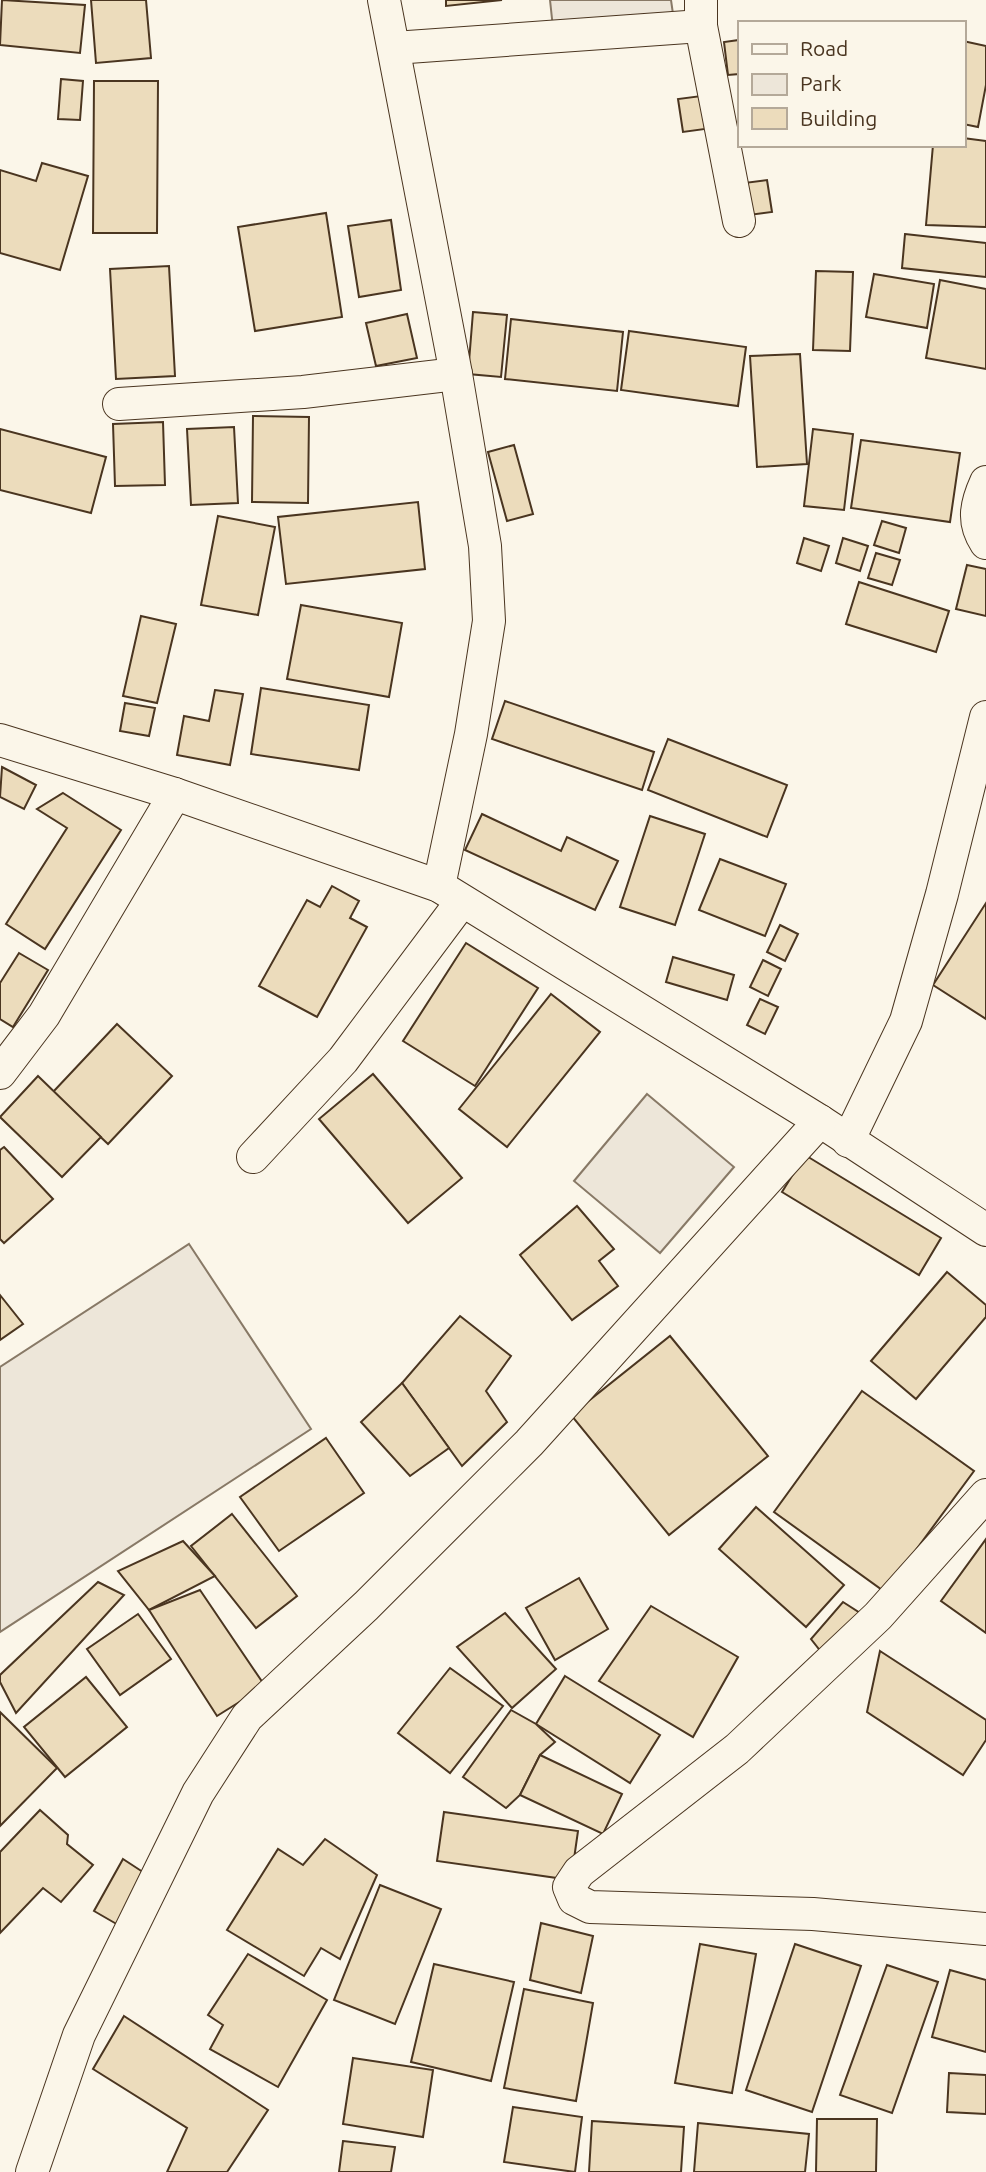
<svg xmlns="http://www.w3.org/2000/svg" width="986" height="2172" font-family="Ubuntu,sans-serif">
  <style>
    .green { fill: #ede6d9; stroke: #887966; stroke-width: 2 }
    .building { fill: #ecdcbc; stroke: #4a3520; stroke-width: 2 }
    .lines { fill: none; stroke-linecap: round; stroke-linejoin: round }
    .minor-casing { stroke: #4a3520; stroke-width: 34 }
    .minor { stroke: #fbf6e9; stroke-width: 32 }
  </style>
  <rect width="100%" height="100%" fill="#fbf6e9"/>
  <g class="green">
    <path d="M550,0H671L673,14L553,28Z"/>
    <path d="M647,1094L734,1167L660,1253L574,1181Z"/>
    <path d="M189,1244L311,1429L0,1632V1367Z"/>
  </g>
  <g class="building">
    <path d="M2,0L85,5L80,53L0,45Z"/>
    <path d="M91,0H146L151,58L96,63Z"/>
    <path d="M446,0H502L446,6Z"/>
    <path d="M739,40V74L728,75L724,42Z"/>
    <path d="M963,41L986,46V85L978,127L963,124Z"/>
    <path d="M61,79L83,81L80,120L58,119Z"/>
    <path d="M94,81H158L157,233H93Z"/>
    <path d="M701,96L705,129L683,132L678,99Z"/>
    <path d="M963,138L986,141V227L926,225L933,145H963Z"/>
    <path d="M42,163L88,176L60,270L0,253V170L36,181Z"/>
    <path d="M767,180L772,212L749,215L744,183Z"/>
    <path d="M326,213L342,317L255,331L238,227Z"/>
    <path d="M391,220L401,290L359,297L348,226Z"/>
    <path d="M905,234L986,243V277L902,268Z"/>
    <path d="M169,266L175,376L116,379L110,269Z"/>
    <path d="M816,271L853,272L850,351L813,350Z"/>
    <path d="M874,274L934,284L927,328L866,317Z"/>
    <path d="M940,280L986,289V369L926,358Z"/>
    <path d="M473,312L507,315L501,377L468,374Z"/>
    <path d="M407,314L417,358L376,366L366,323Z"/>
    <path d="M511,319L623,332L617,391L505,379Z"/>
    <path d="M629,331L746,347L738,406L621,390Z"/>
    <path d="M800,354L807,464L757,467L750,356Z"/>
    <path d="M253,416L309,417L308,503L252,502Z"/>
    <path d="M163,422L165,485L115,486L113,424Z"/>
    <path d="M234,427L238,503L191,505L187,429Z"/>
    <path d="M0,429L106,457L91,513L0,490Z"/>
    <path d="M813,429L853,434L844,510L804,506Z"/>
    <path d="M861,440L960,453L950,522L851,508Z"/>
    <path d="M514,445L533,514L507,521L488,452Z"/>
    <path d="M418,502L425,569L286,584L278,517Z"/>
    <path d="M218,516L275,527L258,615L201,605Z"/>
    <path d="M882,521L906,528L899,553L874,545Z"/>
    <path d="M804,538L829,546L821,571L797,563Z"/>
    <path d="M843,538L868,546L860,571L836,563Z"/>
    <path d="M876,553L900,560L892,585L868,578Z"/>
    <path d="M967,565L986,569V616L956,609Z"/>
    <path d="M859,582L949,611L936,652L846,624Z"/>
    <path d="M301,605L402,623L389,697L287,679Z"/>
    <path d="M141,616L176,624L157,703L123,696Z"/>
    <path d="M261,688L369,705L359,770L251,754Z"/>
    <path d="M215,690L243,694L230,765L177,755L184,716L209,721Z"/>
    <path d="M505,701L654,752L642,790L492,739Z"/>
    <path d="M125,703L155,708L149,736L120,731Z"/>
    <path d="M668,739L787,785L767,837L648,790Z"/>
    <path d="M2,767L36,785L24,809L0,797Z"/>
    <path d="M63,793L121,830L45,949L6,924L67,828L37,809Z"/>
    <path d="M482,814L561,851L567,837L618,861L595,910L465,850Z"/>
    <path d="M650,816L705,834L675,925L620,907Z"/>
    <path d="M720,859L786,884L765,936L699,910Z"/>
    <path d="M332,886L359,901L350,918L367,927L317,1017L259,986L307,900L320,907Z"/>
    <path d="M986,903V1019L933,985Z"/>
    <path d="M780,925L798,934L785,961L767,952Z"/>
    <path d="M466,943L538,988L475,1086L403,1041Z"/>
    <path d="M19,953L48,970L13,1027L0,1019V983Z"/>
    <path d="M673,957L734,975L727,1000L666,982Z"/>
    <path d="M763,960L781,969L768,996L750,987Z"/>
    <path d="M551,994L600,1032L507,1147L459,1109Z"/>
    <path d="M760,999L778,1007L765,1034L747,1025Z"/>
    <path d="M117,1024L172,1076L108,1144L53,1092Z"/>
    <path d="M373,1074L462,1178L408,1223L319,1119Z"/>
    <path d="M38,1076L101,1137L62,1177L0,1117Z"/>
    <path d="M4,1147L53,1199L4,1243L0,1239V1150Z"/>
    <path d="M805,1155L941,1238L919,1275L782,1192Z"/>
    <path d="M577,1206L614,1249L599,1261L618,1286L572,1320L520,1255Z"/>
    <path d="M947,1272L986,1305V1317L916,1399L871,1361Z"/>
    <path d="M0,1295L23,1324L0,1340Z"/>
    <path d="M460,1316L511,1356L486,1391L507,1422L462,1466L402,1383Z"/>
    <path d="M670,1336L768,1456L669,1535L571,1415Z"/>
    <path d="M402,1383L449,1448L410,1476L361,1422Z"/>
    <path d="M862,1391L974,1471L885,1592L774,1512Z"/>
    <path d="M326,1438L364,1493L279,1551L240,1497Z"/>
    <path d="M756,1507L844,1585L806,1627L719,1549Z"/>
    <path d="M232,1514L297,1596L256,1628L191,1546Z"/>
    <path d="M986,1539V1633L941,1601Z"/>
    <path d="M183,1541L215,1576L149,1610L118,1571Z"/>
    <path d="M579,1578L608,1629L555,1660L526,1608Z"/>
    <path d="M98,1582L124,1595L16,1713L0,1682V1675Z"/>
    <path d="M200,1590L265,1686L217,1716L149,1610Z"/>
    <path d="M843,1602L860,1613L822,1653L811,1639Z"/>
    <path d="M651,1606L738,1657L693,1737L599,1681Z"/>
    <path d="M505,1613L556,1669L512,1708L457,1647Z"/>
    <path d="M138,1614L171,1659L120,1695L87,1649Z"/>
    <path d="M880,1651L986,1720V1740L963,1775L867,1712Z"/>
    <path d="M450,1668L503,1706L450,1773L398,1733Z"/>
    <path d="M565,1676L660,1735L630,1783L536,1724Z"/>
    <path d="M86,1677L127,1727L65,1777L24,1727Z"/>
    <path d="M511,1710L536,1724L555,1742L540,1755L520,1795L506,1808L463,1777Z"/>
    <path d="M0,1712L57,1768L0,1826Z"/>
    <path d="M540,1755L622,1794L603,1834L520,1795Z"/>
    <path d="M40,1810L68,1835L67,1844L93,1865L61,1902L43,1888L0,1933V1852Z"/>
    <path d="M444,1812L578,1831L571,1880L437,1861Z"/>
    <path d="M325,1839L377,1875L340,1959L321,1948L304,1976L227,1930L278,1849L303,1865Z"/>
    <path d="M123,1859L149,1876L120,1926L94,1911Z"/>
    <path d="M380,1885L441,1909L395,2024L334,2000Z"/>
    <path d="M541,1923L593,1936L581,1993L530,1980Z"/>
    <path d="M700,1944L756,1954L732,2093L675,2083Z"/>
    <path d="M795,1944L861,1966L812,2112L746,2090Z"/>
    <path d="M248,1954L327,2000L278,2087L210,2049L223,2025L208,2015Z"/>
    <path d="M434,1964L514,1982L491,2081L411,2062Z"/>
    <path d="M887,1965L938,1982L892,2113L840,2095Z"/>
    <path d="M950,1970L986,1980V2052L932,2037Z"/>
    <path d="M524,1989L593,2003L576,2101L504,2088Z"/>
    <path d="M124,2016L268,2110L227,2172H167L187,2128L93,2069Z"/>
    <path d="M353,2058L433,2070L423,2137L343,2124Z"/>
    <path d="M949,2073L986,2075V2114L947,2112Z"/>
    <path d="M513,2107L582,2117L575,2172L504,2162Z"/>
    <path d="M817,2119H877L876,2172H816Z"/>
    <path d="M592,2121L684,2127L681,2172H589Z"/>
    <path d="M698,2123L809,2134L805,2172H694Z"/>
    <path d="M343,2141L395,2147L391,2172H339Z"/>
  </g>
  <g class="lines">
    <defs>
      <g id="minor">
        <path d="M384,0L456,374L485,546L489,621L471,734L439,886"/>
        <path d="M701,0V26L739,221"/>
        <path d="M394,48L701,26"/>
        <path d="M119,404L303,392L456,374"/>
        <path d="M986,482C976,504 972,522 986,543"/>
        <path d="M0,740L175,794L439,886L820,1121L986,1230"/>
        <path d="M0,1073L44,1015L175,794"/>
        <path d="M848,1141L906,1021L942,894L986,717"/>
        <path d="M253,1157L343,1060L462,901"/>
        <path d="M986,1495L878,1616L737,1749L579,1872L569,1887L574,1899L590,1907L813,1914L986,1929"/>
        <path d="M32,2172L79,2035L198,1793L247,1717L366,1606L529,1443L820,1121"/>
      </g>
    </defs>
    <use href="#minor" class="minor-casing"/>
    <use href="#minor" class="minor"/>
  </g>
  <rect x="738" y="21" width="228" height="126" fill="#fbf6e9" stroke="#b4a999" stroke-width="2"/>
  <rect x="752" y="44" width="35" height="10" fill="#fbf6e9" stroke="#b4a999" stroke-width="2"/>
  <text x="800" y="56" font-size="21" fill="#4a3520">Road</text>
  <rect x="752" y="74" width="35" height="21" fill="#ede6d9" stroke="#b4a999" stroke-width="2"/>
  <text x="800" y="91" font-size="21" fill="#4a3520">Park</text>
  <rect x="752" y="108" width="35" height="21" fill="#ecdcbc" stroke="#b4a999" stroke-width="2"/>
  <text x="800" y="126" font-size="21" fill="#4a3520">Building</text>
</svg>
